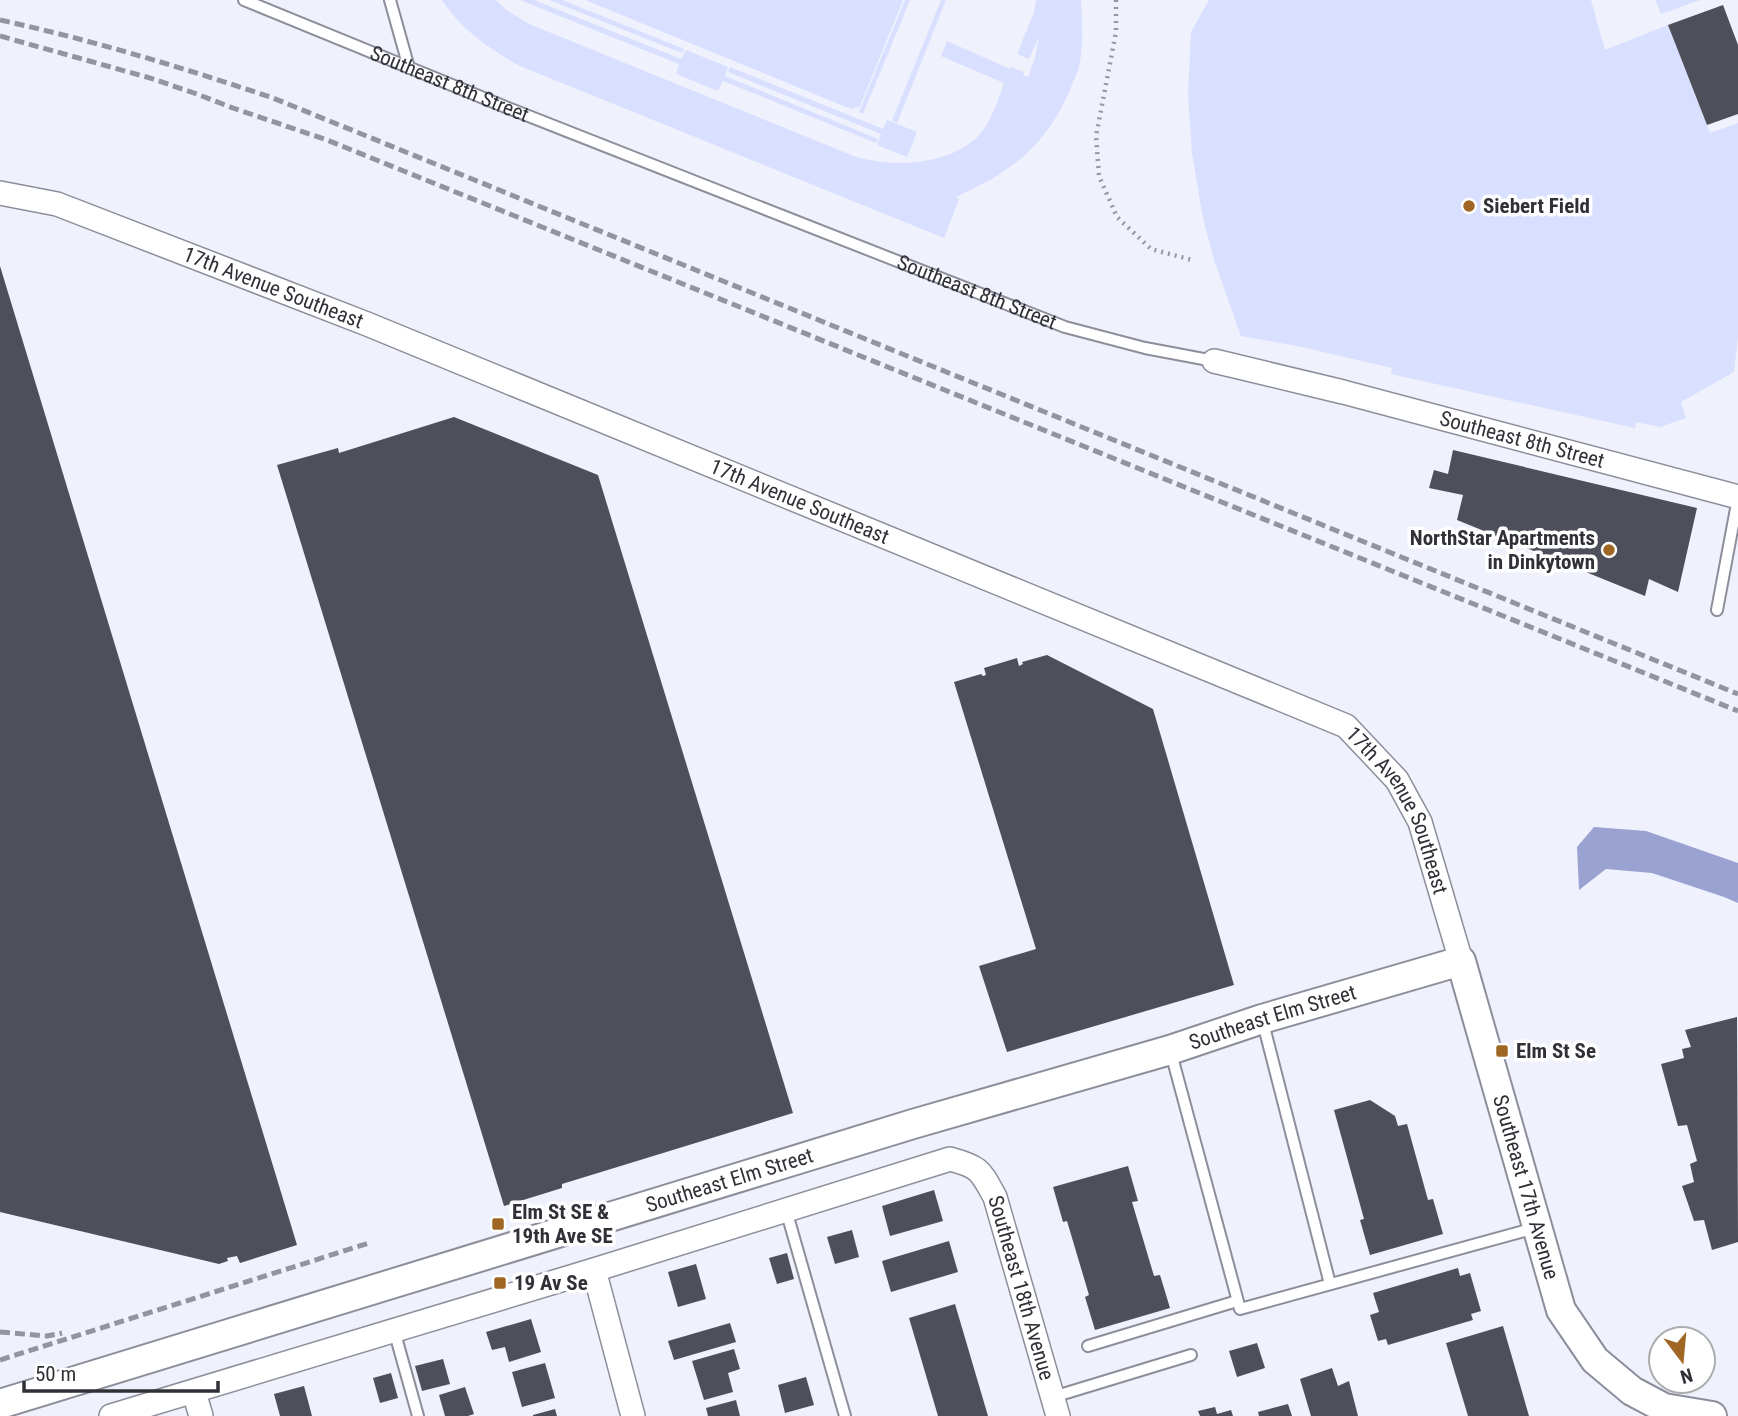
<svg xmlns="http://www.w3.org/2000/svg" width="1738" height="1416" font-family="'Roboto Condensed',sans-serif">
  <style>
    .green { fill: #d9dfff }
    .water { fill: #9aa2d1 }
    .building { fill: #4d4f5b }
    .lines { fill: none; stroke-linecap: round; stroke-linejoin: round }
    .service-casing { stroke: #8c8e9b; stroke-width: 14 }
    .minor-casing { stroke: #8c8e9b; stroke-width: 26 }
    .tertiary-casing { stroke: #8c8e9b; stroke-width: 32 }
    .path { stroke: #9698a1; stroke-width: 4.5; stroke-dasharray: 2 5; stroke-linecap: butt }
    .service { stroke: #fff; stroke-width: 10 }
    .minor { stroke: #fff; stroke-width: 23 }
    .tertiary { stroke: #fff; stroke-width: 28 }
    .rail { stroke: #93949d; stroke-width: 5; stroke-dasharray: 10 5; stroke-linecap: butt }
    .poi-dot { fill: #9f6723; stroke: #fff; stroke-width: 2.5 }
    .labels { text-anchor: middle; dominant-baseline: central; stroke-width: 7; stroke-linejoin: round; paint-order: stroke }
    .street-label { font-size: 21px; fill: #303137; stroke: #fff }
    .poi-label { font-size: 21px; font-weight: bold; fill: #303137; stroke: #fff; text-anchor: start }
  </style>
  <rect width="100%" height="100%" fill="#eff1fc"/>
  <g class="green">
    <path d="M442,0H496L505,9L529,24L856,157C865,159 874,161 883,162C916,166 964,158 984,129C993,115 999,98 1004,83L941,56L947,41L1010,69L1011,67L1024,72L1023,75L1028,77L1035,58L1039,37L1029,59L1017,54L1034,12L1036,0H1081C1082,21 1084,50 1078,70C1076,76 1072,83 1070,90C1045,147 1011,172 956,197L959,199L944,238L520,66C489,49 462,30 442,0Z"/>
    <path d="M520,0H534L681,59L686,50L728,67L725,76L878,139L876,143L723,81L718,91L676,74L679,64Z"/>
    <path d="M549,0H562L684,49L682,53Z"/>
    <path d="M585,0H903L860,106L851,109Z"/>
    <path d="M905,0H910L863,114L859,112Z"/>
    <path d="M941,0H946L897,123L892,121Z"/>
    <path d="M1209,0H1591L1605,50L1668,25L1710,133L1738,123V336L1734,372L1681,402L1686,418L1660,427L1636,422L1635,428L1391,374L1392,368L1302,347L1241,336L1214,260L1203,218L1192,153L1188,95L1191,32Z"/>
    <path d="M1655,0H1700L1661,14Z"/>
    <path d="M730,67L883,129L887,120L917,132L907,157L877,145L881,134L728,72Z"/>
  </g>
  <path class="water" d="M1594,827L1646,831L1738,863V903L1724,897L1652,873L1606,869L1579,890L1577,847Z"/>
  <g class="building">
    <path d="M1723,5L1738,45V114L1707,125L1668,25Z"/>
    <path d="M0,266L297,1245L240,1263L237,1256L227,1258L228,1261L219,1264L0,1212Z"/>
    <path d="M454,417L598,475L793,1113L562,1184V1188L504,1206L277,465L338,448L339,453Z"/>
    <path d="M1453,450L1697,508L1678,592L1649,579L1645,596L1457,520L1463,495L1429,488L1434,470L1448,474Z"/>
    <path d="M1047,655L1153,709L1234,985L1007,1052L979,966L1036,949L954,682L981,674L983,676L986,675L984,668L1017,658L1019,666L1023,664L1022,662Z"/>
    <path d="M1737,1017L1738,1242L1712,1250L1704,1220L1694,1221L1682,1186L1694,1182L1690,1164L1697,1161L1687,1125L1678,1126L1661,1064L1684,1058L1682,1049L1691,1047L1685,1030Z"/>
    <path d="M1370,1100L1395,1116L1398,1126L1407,1124L1428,1200L1433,1199L1443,1234L1370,1255L1360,1220L1364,1219L1334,1110Z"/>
    <path d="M1128,1166L1138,1201L1132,1202L1154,1276L1160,1275L1170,1308L1095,1330L1085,1297L1089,1295L1067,1221L1063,1222L1053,1187Z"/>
    <path d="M934,1190L943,1221L890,1236L882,1206Z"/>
    <path d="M852,1230L859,1257L835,1264L827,1237Z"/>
    <path d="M949,1241L958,1272L891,1292L882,1261Z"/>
    <path d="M787,1253L794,1279L777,1284L769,1258Z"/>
    <path d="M696,1264L706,1299L678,1307L668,1272Z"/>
    <path d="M1458,1268L1460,1276L1470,1273L1481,1311L1471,1314L1473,1320L1388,1345L1386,1339L1378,1341L1370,1315L1379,1312L1373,1293Z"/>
    <path d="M955,1304L988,1416H938L909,1318Z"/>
    <path d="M531,1319L541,1352L509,1362L505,1347L492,1350L486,1332Z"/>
    <path d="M730,1323L736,1342L674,1360L668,1341Z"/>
    <path d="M1503,1326L1529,1416H1468L1446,1343Z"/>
    <path d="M1257,1343L1265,1368L1237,1377L1229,1351Z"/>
    <path d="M734,1349L740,1369L728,1373L733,1392L704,1400L692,1361Z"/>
    <path d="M443,1359L450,1384L422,1391L415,1366Z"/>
    <path d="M545,1363L555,1398L522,1407L512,1372Z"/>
    <path d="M1332,1368L1338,1386L1349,1381L1358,1416H1311L1300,1379Z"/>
    <path d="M391,1373L398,1398L380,1403L373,1378Z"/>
    <path d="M806,1377L814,1405L785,1413L778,1385Z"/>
    <path d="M304,1386L312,1416H280L274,1394Z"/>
    <path d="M465,1387L474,1414L468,1416H445L439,1395Z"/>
    <path d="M736,1400L740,1416H708L706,1408Z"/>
    <path d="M1288,1404L1292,1416H1259L1258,1412Z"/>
    <path d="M1215,1407L1217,1414L1231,1410L1233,1416H1200L1198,1411Z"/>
    <path d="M555,1409L557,1416H533V1415Z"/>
  </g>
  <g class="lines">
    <defs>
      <g id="service">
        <path id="s1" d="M244,0L508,108L1065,327L1145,348L1214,361"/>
        <path d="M390,0L409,68"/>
        <path d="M1717,610L1738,498"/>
        <path d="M1262,1019L1330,1284"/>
        <path d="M1171,1053L1240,1309L1535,1228"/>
        <path d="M786,1210L845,1416"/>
        <path d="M394,1330L418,1416"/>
        <path d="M1088,1346L1237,1301"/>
        <path d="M1053,1397L1191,1355"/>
      </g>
      <g id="minor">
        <path id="s2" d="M0,193L57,204L367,324L1346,726L1397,780L1420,822L1461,961"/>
        <path id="s3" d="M1214,361L1343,392L1738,497"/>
        <path d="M594,1270L633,1416"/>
        <path d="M194,1392L201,1416"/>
        <path id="s4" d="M111,1416L594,1270L950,1159C980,1167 980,1170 995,1197L1058,1416"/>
      </g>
      <g id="tertiary">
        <path id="s5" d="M0,1404L913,1124L1170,1050L1262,1019L1461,961L1561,1310L1595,1360L1632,1391L1664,1408L1712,1416"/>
      </g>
    </defs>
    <use href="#service" class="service-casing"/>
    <use href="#minor" class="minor-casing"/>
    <use href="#tertiary" class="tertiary-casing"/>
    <path class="path" d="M1116,0V32L1096,136L1099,176L1117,217L1151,249L1192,260"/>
    <use href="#service" class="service"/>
    <use href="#minor" class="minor"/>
    <use href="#tertiary" class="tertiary"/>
    <g class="rail">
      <path d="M0,20C92,40 184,68 273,98L1738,694"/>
      <path d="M0,36L150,78L194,93L233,108L327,140L1738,711"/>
      <path d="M0,1332L47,1336L62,1333"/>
      <path d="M0,1360L369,1243"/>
    </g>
  </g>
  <g class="poi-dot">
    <circle cx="1469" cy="206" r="7"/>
    <circle cx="1609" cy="550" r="7"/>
    <rect x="1495" y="1044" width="14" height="14" rx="3.5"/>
    <rect x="491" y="1217" width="14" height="14" rx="3.5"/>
    <rect x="493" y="1276" width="14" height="14" rx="3.5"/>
  </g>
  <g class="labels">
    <g class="street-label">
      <text stroke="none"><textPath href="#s1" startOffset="222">Southeast 8th Street</textPath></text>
      <text stroke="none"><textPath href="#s2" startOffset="290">17th Avenue Southeast</textPath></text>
      <text stroke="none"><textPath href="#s1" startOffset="789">Southeast 8th Street</textPath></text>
      <text stroke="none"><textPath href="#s3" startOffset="318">Southeast 8th Street</textPath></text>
      <text stroke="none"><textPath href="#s2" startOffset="858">17th Avenue Southeast</textPath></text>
      <text stroke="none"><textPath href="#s2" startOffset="1550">17th Avenue Southeast</textPath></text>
      <text stroke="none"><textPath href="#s5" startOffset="1330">Southeast Elm Street</textPath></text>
      <text stroke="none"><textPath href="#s5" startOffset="763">Southeast Elm Street</textPath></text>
      <text stroke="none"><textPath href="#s5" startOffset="1762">Southeast 17th Avenue</textPath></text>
      <text stroke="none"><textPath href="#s4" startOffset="1034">Southeast 18th Avenue</textPath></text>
    </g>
    <g class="poi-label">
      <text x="1483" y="206">Siebert Field</text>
      <text x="1595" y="538" text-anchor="end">NorthStar Apartments<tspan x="1595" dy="24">in Dinkytown</tspan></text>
      <text x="1516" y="1051">Elm St Se</text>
      <text x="512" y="1212">Elm St SE &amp;<tspan x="512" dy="24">19th Ave SE</tspan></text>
      <text x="514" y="1283">19 Av Se</text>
    </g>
  </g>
  <g transform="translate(1682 1360) rotate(164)"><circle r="33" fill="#ffffff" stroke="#acadaf" stroke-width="2"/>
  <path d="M0-5L12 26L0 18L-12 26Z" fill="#9f6723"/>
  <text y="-10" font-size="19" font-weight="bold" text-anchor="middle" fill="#303137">N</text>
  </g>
  <path d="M24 1381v10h194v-10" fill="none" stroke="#303137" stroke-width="3.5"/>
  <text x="35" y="1381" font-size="21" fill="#303137" stroke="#ffffff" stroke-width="5" paint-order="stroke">50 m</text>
</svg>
